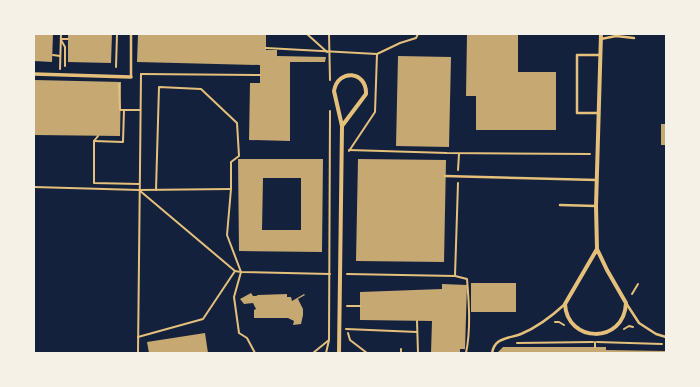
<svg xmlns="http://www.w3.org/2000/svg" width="700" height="387" font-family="'Fira Sans Condensed',sans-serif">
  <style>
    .building { fill: #c6a872; fill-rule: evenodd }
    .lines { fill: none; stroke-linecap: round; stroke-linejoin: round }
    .path { stroke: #e5c07b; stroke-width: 2 }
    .service { stroke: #e5c07b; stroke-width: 2.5 }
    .pedestrian { stroke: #e5c07b; stroke-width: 3.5 }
    .minor { stroke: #e5c07b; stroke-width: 4 }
  </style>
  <rect width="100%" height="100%" fill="#14213d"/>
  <g class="building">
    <path d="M34,34H53L52,62L34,61Z"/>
    <path d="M68,34H112L111,63L68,62Z"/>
    <path d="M138,34H266V50H277V56L326,57L325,62H290V141L249,140L250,83H260V65L137,62Z"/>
    <path d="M467,34H518V72H556V130H476V96H466Z"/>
    <path d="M398,56L451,57L449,147L396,146Z"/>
    <path d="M34,80L121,82L120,136L34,135Z"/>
    <rect x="661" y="124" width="5" height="21"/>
    <path d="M238,159H323L322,252L239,251ZM263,178H301V230H262Z"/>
    <path d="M358,159L446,160L444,262L356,261Z"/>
    <rect x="471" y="283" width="45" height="29"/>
    <path d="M442,284L467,285L465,349H460V353H431L432,321L360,320V292L442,289Z"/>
    <path d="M251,293L253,296H256L258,295L287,294V297H291L292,301L304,294L305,295L298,299L303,309V315L301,324L293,325L294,321L288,318H254V310L256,309L253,303L244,304L240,299Z"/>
    <path d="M205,333L208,353H149L147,342Z"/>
    <path d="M503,347H606V350L666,351V353H497Z"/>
  </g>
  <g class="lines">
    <g class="path">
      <path d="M307,34L327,52"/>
      <path d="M329,34L330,80"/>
      <path d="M61,39H68"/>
      <path d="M61,40L65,47V66"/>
      <path d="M266,48L377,54L400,43L416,38L418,34"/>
      <path d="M53,55L60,56"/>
      <path d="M116,67L117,34"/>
      <path d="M60,69L61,34"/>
      <path d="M141,74L260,75"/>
      <path d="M119,84L120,110H140"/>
      <path d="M98,136L94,141V183L139,184"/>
      <path d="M94,141L123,142L124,110"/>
      <path d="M349,150L447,153L590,154"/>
      <path d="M349,151L375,112L377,54"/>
      <path d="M458,170L459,154"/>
      <path d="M34,187L139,190L231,189"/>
      <path d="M156,190L159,87L201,89L237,123L239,156L231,162V189L227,235L241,272L234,297L239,333L247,338L255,353"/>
      <path d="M235,271L241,272L330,274"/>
      <path d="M347,274L455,276L467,279C469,303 471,329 466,353"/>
      <path d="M455,276L458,183"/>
      <path d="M632,294L638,284"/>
      <path d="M347,306H360"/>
      <path d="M417,321L418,353"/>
      <path d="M555,322H559L564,325"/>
      <path d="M346,329L417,332"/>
      <path d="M624,329L629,326L633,327"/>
      <path d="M348,333L350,340L367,353"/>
      <path d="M138,337L203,319L235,271L139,190"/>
      <path d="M595,342V347"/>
      <path d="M597,342L662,344"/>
      <path d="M517,343L593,342"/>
      <path d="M138,353L141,74"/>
      <path d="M313,353L329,340"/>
      <path d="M326,353L329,340L330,111"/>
      <path d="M401,353V349"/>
    </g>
    <g class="service">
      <path d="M601,39L616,36L634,38"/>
      <path d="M131,77V34"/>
      <path d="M599,113H577V55H600"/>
      <path d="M445,176L597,180"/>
      <path d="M560,205L596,206"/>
      <path d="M626,303L639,323L656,334L666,337"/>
      <path d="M492,353C493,348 494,345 498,342C505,337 514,337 521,334C538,327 552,316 565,304"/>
    </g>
    <path class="pedestrian" d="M34,74L131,77"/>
    <g class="minor">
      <path d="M597,249L607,270L626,303C624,345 567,343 565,304Z"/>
      <path d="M597,249L596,206L601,34"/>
      <path d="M339,353L342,126L334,91C338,68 367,71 366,94L342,126"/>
    </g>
  </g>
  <rect width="700" height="387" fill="none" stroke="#f6f1e7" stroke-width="70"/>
</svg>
